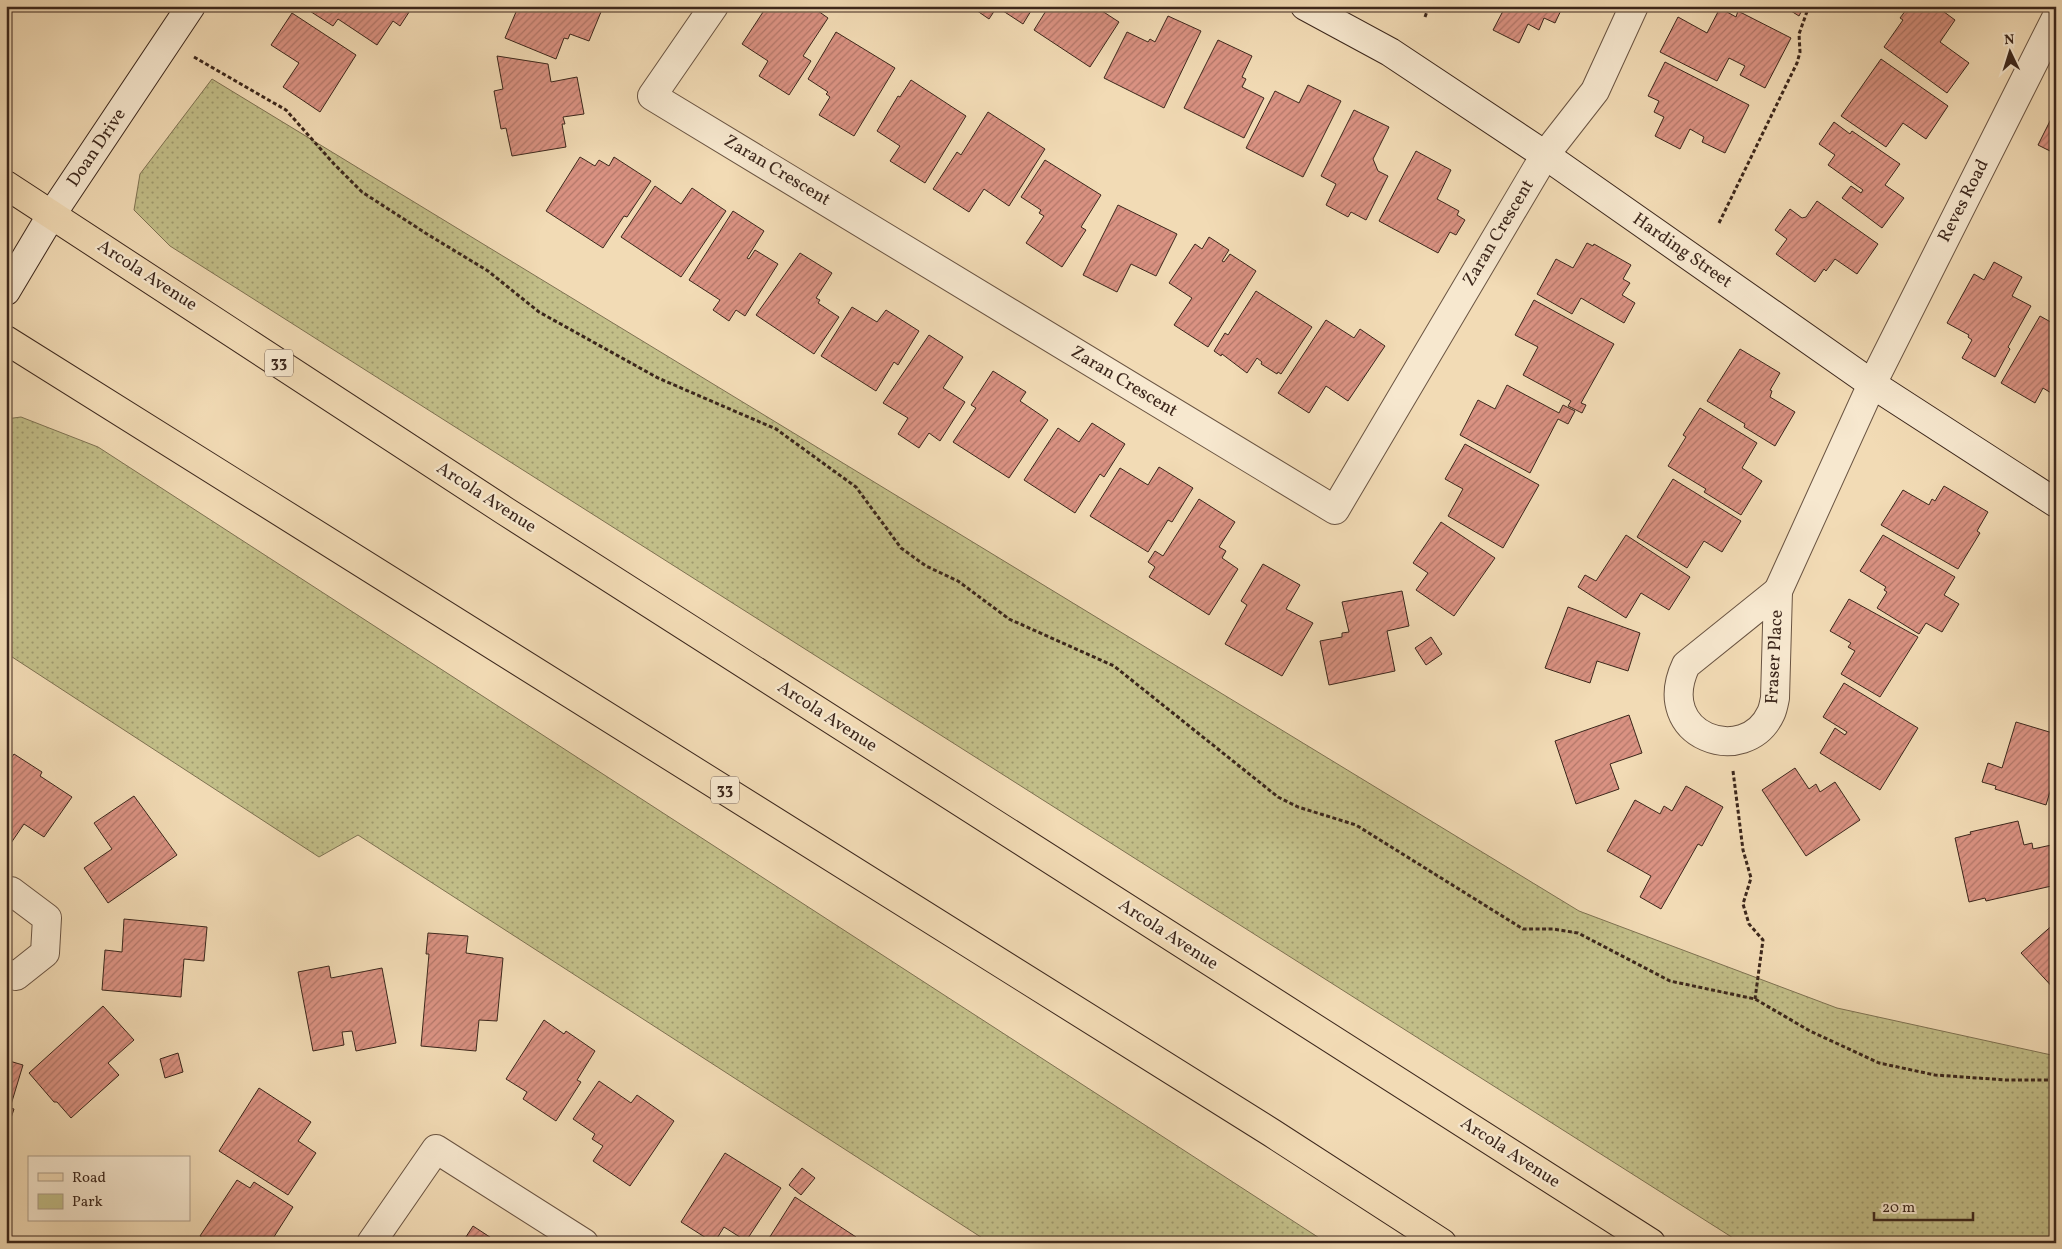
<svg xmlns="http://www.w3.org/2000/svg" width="2062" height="1249" font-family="Vollkorn,serif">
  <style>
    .green { fill: url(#green-dots); stroke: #7f7252 }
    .building { fill: url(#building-hatch); stroke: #3c271c }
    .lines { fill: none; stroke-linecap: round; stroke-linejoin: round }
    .street-casing { stroke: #6a5442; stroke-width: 30 }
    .secondary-casing { stroke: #3c271c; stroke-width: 30 }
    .primary-casing { stroke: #3c271c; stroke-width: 30 }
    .path { stroke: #3c271c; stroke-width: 3; stroke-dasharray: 4 2.5; stroke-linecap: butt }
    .street { stroke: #f7e8cf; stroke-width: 28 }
    .secondary { stroke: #f7e8cf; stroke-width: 28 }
    .primary { stroke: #f2dbb5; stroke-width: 28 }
    .labels { text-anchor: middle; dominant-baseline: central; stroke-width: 4.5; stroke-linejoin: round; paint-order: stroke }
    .shield { fill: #f7e8cf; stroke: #746152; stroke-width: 1 }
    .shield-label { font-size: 16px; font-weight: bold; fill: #3c271c }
    .street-label { font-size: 18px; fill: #3c271c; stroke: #f7e8cf }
  </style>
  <defs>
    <pattern id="green-dots" width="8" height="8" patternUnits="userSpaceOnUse" patternTransform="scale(1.25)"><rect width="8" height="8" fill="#c2be88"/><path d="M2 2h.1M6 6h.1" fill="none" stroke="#9f9a6e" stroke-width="1.8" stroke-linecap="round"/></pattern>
    <pattern id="building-hatch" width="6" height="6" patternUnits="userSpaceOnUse" patternTransform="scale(1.25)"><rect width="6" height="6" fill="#da9282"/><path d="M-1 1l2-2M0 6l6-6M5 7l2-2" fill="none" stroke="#b2776a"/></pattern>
  </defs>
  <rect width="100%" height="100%" fill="#f2dbb5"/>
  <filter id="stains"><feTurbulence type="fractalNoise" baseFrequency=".004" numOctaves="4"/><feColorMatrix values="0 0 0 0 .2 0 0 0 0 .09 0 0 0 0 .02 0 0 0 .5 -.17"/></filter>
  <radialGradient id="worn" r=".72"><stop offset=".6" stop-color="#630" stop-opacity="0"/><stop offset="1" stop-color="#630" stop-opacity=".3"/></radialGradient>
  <g class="green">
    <path d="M212,79L1579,911L1837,1008L2056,1056V1243H1741L170,246L134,210L140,174Z"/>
    <path d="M21,417L98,447L1327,1243H990L358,835L319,857L6,653V419Z"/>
  </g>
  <g class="building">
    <path d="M302,6H413L400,26L393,21L377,45L338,19L333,26Z"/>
    <path d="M513,6H601L603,7L589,41L570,34L568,39L564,38L556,59L505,38L516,12L511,10Z"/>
    <path d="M767,6H811L828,18L803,56L811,61L789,95L759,76L768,61L742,44Z"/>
    <path d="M970,6H1034L1023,24L997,7L989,19Z"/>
    <path d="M1049,6H1101L1099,9L1119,22L1090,67L1034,30Z"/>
    <path d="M1494,6H1563L1555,23L1544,18L1539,30L1528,24L1519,43L1493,30L1503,11Z"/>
    <path d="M1783,6H1804L1799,16Z"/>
    <path d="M1909,6H1936L1955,20L1940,42L1969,63L1947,93L1884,47L1903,20L1900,18Z"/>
    <path d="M1720,8L1736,17L1738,11L1791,38L1765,88L1740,75L1745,66L1729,58L1717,81L1660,52L1678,17L1707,33Z"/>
    <path d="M292,13L356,55L320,112L283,87L299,63L271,45Z"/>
    <path d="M1168,16L1201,31L1164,108L1104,78L1127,32L1148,42L1150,39L1155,42Z"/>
    <path d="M836,32L895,68L854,136L819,115L830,97L826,94L828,92L808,79Z"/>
    <path d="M1218,40L1252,56L1242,77L1246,79L1242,87L1264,98L1244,138L1184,108Z"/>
    <path d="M497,56L548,64L551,82L577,77L584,114L563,117L565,124H562L566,147L512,156L506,128L501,129L494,91L503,89Z"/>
    <path d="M1881,59L1948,106L1926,139L1903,123L1886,147L1841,116Z"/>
    <path d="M1665,62L1749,105L1725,153L1702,142L1704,137L1690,129L1680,149L1655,136L1664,117L1654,112L1659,101L1648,96Z"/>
    <path d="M911,80L966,116L925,183L890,161L900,146L877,131L898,96L900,97Z"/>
    <path d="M1308,85L1341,101L1303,177L1246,148L1275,91L1299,103Z"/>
    <path d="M2056,109V154L2038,145Z"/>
    <path d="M1354,110L1389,127L1373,159L1378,171L1388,176L1366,220L1351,212L1348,217L1326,205L1336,184L1321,176Z"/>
    <path d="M988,112L1045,149L1009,206L984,189L969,212L933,189L957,152L961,155Z"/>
    <path d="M1834,122L1850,134L1852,131L1900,164L1885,185L1904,198L1882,228L1842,198L1851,186L1861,193L1863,190L1828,165L1835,155L1819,144Z"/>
    <path d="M1416,151L1451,170L1437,199L1459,211L1457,215L1465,220L1456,235L1450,232L1438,253L1379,221Z"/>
    <path d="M580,157L595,166L599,160L609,166L614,157L651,181L627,217L624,216L603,248L546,211Z"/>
    <path d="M1045,160L1101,195L1081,227L1086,230L1062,267L1026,243L1044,216L1039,213L1041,210L1021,197Z"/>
    <path d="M655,186L681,204L692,188L726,211L681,277L621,237Z"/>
    <path d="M1817,201L1878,244L1857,274L1835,259L1826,271L1824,269L1815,282L1776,254L1787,239L1775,230L1790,209L1802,218L1806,217Z"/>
    <path d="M1118,205L1177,234L1156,276L1131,264L1117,292L1083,275Z"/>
    <path d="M733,211L764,231L747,258L749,259L755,250L778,264L745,316L736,310L729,321L713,310L720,300L689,280Z"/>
    <path d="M1209,237L1229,250L1222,261L1224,262L1230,254L1256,271L1208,347L1174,325L1192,298L1169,283L1195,244L1202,249Z"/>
    <path d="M1587,243L1593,246L1594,244L1631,265L1623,279L1630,283L1622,295L1635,303L1624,323L1581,298L1572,314L1537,294L1556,259L1573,268Z"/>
    <path d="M800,253L832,273L816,298L820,300L818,303L839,317L814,354L756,315Z"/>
    <path d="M1994,262L2022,277L2012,296L2031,306L2008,347L2010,349L1995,377L1962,358L1972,340L1968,337L1969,335L1947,323L1974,274L1984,280Z"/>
    <path d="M1256,291L1312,327L1281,374L1278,372L1277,374L1261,364L1262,362L1257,358L1247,373L1222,354L1221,356L1214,351L1225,333L1228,335Z"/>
    <path d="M1534,300L1614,344L1581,403L1586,405L1582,413L1568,406L1571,401L1523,375L1538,347L1515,335Z"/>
    <path d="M852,307L877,322L886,310L919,331L898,365L894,362L876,391L821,356Z"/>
    <path d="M2040,316L2056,325V396L2043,388L2035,403L2001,383Z"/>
    <path d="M1326,320L1354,338L1360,329L1385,346L1348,401L1326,386L1309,413L1278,393Z"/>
    <path d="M929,335L963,357L943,388L965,402L940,441L929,433L919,448L898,434L908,418L883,403Z"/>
    <path d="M1740,349L1780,373L1770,390L1772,391L1770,397L1795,412L1775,446L1744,427L1745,424L1707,401Z"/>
    <path d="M993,371L1026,392L1020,401L1048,420L1009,478L953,442L976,408L971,405Z"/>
    <path d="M1507,385L1559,413L1563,405L1575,411L1568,424L1558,419L1530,473L1460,435L1478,400L1495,409Z"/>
    <path d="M1700,408L1757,443L1742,468L1762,481L1741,515L1704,492L1706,489L1668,466L1686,437L1683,435Z"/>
    <path d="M1092,423L1125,444L1104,477L1100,474L1075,513L1024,480L1058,428L1079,442Z"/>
    <path d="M1465,444L1539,485L1503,548L1448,516L1463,489L1445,479Z"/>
    <path d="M1159,467L1193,488L1172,522L1168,520L1148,552L1090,516L1120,468L1148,485Z"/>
    <path d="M1673,479L1741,521L1722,552L1704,541L1687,568L1637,537Z"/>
    <path d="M1944,486L1988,512L1977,531L1980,533L1958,569L1881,525L1903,490L1929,505L1932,499L1935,501Z"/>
    <path d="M1199,499L1235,522L1219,547L1226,551L1222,558L1238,569L1209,615L1149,577L1155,567L1148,562L1155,551L1163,556Z"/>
    <path d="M1441,522L1495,558L1454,616L1416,590L1428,573L1413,563Z"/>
    <path d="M1626,535L1690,577L1669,610L1641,593L1626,618L1578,587L1585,575L1596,581Z"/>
    <path d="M1883,535L1955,577L1944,595L1959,604L1942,632L1926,623L1919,634L1877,608L1887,592L1884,590L1886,587L1860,571Z"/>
    <path d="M1263,564L1300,585L1286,609L1313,623L1282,676L1225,644L1247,605L1241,601Z"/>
    <path d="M1402,591L1409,626L1387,631L1395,671L1329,685L1320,641L1342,637V633L1349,632L1342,602Z"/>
    <path d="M1849,599L1918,637L1880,697L1841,674L1855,651L1848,647L1851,643L1830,631Z"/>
    <path d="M1568,607L1640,633L1628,671L1597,661L1590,683L1545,668Z"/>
    <path d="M1431,637L1442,654L1426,665L1415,648Z"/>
    <path d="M1844,683L1918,728L1880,790L1820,753L1835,728L1845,735L1847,732L1823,717Z"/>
    <path d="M1629,715L1642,753L1610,764L1619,789L1576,804L1555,741Z"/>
    <path d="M2056,715V728L2052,727Z"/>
    <path d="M2016,722L2056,734V786L2052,785L2046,805L1995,789L1996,786L1982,782L1988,763L2002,768Z"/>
    <path d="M14,754L42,772L40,776L72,797L44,837L24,824L11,843L6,839V766Z"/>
    <path d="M1795,768L1809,789L1816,784L1820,792L1835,782L1860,820L1806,856L1762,790Z"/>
    <path d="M1686,786L1723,807L1702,846L1698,844L1661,909L1640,897L1651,876L1607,851L1635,800L1660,814L1664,806L1672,811Z"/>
    <path d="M134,796L177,855L108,903L84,868L112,849L94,823Z"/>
    <path d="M2018,821L2024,845L2032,843L2033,849L2056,844V885L1986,901L1985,898L1969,902L1955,838L1971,834L1970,832Z"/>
    <path d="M124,919L207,927L204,961L184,959L181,997L102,990L105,950L122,952Z"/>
    <path d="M2056,922V991L2021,953Z"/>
    <path d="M428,933L468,936L466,953L503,958L497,1021L479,1020L476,1051L421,1046L429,954H426Z"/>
    <path d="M329,966L331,978L382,968L396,1043L356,1051L352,1031L342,1032L344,1045L313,1051L298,972Z"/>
    <path d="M103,1006L134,1040L108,1063L119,1075L71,1118L57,1102H54L29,1073Z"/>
    <path d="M544,1020L564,1034L566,1031L595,1051L577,1080L581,1082L556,1121L523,1099L527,1092L506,1079Z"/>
    <path d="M178,1053L183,1072L165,1078L160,1059Z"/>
    <path d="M6,1060L23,1065L10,1108L14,1109L6,1133Z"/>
    <path d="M599,1081L631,1103L637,1095L674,1121L630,1186L593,1161L603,1146L592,1139L595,1134L573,1119Z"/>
    <path d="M259,1088L311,1122L298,1141L316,1153L288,1195L219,1151Z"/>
    <path d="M725,1153L781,1188L746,1241L724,1227L714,1243L681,1222Z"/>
    <path d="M802,1168L815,1178L801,1195L789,1185Z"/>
    <path d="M237,1180L250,1188L254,1182L293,1207L270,1243L264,1240L262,1243H211L200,1236Z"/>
    <path d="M795,1197L856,1237L852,1243H766Z"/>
    <path d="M473,1226L499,1243H462Z"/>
  </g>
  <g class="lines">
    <defs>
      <g id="street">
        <path d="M714,6L652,96L1335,510L1545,155L1595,91L1634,6"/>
        <path d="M1778,591L1872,384L2056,18"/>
        <path d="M1778,591L1775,698C1774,703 1773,709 1771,713C1746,768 1652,737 1686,665Z"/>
        <path d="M6,891H11L47,918L45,953L16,976L6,973"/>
        <path d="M371,1243L436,1149L584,1243"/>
      </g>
      <g id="secondary">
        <path d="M1305,6L1390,52L1545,155L1872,384L2056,503"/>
        <path d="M6,291L52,214L191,6"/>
      </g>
      <g id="primary">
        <path d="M6,185L505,511L1651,1243"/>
        <path d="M6,340L1272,1133L1442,1243"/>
      </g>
    </defs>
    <use href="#street" class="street-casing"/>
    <use href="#secondary" class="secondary-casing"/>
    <use href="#primary" class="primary-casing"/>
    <g class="path">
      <path d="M1425,17L1429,6"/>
      <path d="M194,57L286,110L334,164L362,192L427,234L488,271L539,312L658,378L776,429L856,487L901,548L926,566L958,581L1009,619L1114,666L1278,797L1298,807L1356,825L1523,929H1553L1578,933L1670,981L1755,999L1810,1031L1879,1063L1935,1075L2006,1080H2056"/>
      <path d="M1719,223L1797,63L1800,52L1799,34L1809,6"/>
      <path d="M1733,771L1743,850L1751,878L1743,904L1749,924L1763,940L1755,999"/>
    </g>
    <use href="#street" class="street"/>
    <use href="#secondary" class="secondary"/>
    <use href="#primary" class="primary"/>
  </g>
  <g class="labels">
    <g class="shield">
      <rect x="265" y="349.5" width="28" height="27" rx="4"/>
      <rect x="711" y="776.5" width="28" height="27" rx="4"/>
    </g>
    <g class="shield-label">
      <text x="279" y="363">33</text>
      <text x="725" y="790">33</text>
    </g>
    <g class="street-label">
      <text transform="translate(97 148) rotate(-56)">Doan Drive</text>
      <text transform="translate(777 171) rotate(31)">Zaran Crescent</text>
      <text transform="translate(1964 201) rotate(-63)">Reves Road</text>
      <text transform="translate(1499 233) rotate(-59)">Zaran Crescent</text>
      <text transform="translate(1682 251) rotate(35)">Harding Street</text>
      <text transform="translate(147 276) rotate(33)">Arcola Avenue</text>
      <text transform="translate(1124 382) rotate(31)">Zaran Crescent</text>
      <text transform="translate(486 498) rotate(33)">Arcola Avenue</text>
      <text transform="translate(1775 657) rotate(-87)">Fraser Place</text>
      <text transform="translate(827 717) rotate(33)">Arcola Avenue</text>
      <text transform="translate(1168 935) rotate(33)">Arcola Avenue</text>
      <text transform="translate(1510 1153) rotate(33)">Arcola Avenue</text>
    </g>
  </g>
  <rect width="2062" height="1249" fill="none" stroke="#f2dbb5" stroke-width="25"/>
  <rect x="8" y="8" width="2047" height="1234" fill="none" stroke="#3c271c" stroke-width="2.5"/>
  <rect x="12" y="12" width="2037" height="1224" fill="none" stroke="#3c271c"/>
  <rect x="28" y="1156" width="162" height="65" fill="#f7e8cf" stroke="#ac9b87"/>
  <rect x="38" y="1173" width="25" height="8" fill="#f2dbb5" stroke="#ac9b87"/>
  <text x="72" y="1182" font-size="15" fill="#3c271c">Road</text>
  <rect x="38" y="1194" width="25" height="15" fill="#c2be88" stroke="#ac9b87"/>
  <text x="72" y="1206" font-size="15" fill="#3c271c">Park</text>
  <g transform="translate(2010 52) rotate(356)" stroke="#f7e8cf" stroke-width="4" paint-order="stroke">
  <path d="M0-4L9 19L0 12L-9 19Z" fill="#3c271c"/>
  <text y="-8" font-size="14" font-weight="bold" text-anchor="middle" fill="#3c271c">N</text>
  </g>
  <path d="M1874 1212v8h99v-8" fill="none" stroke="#3c271c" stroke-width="2.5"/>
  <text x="1882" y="1212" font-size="15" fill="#3c271c" stroke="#f7e8cf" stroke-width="4" paint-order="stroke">20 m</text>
  <rect width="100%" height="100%" filter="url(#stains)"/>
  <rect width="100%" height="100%" fill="url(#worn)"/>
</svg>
